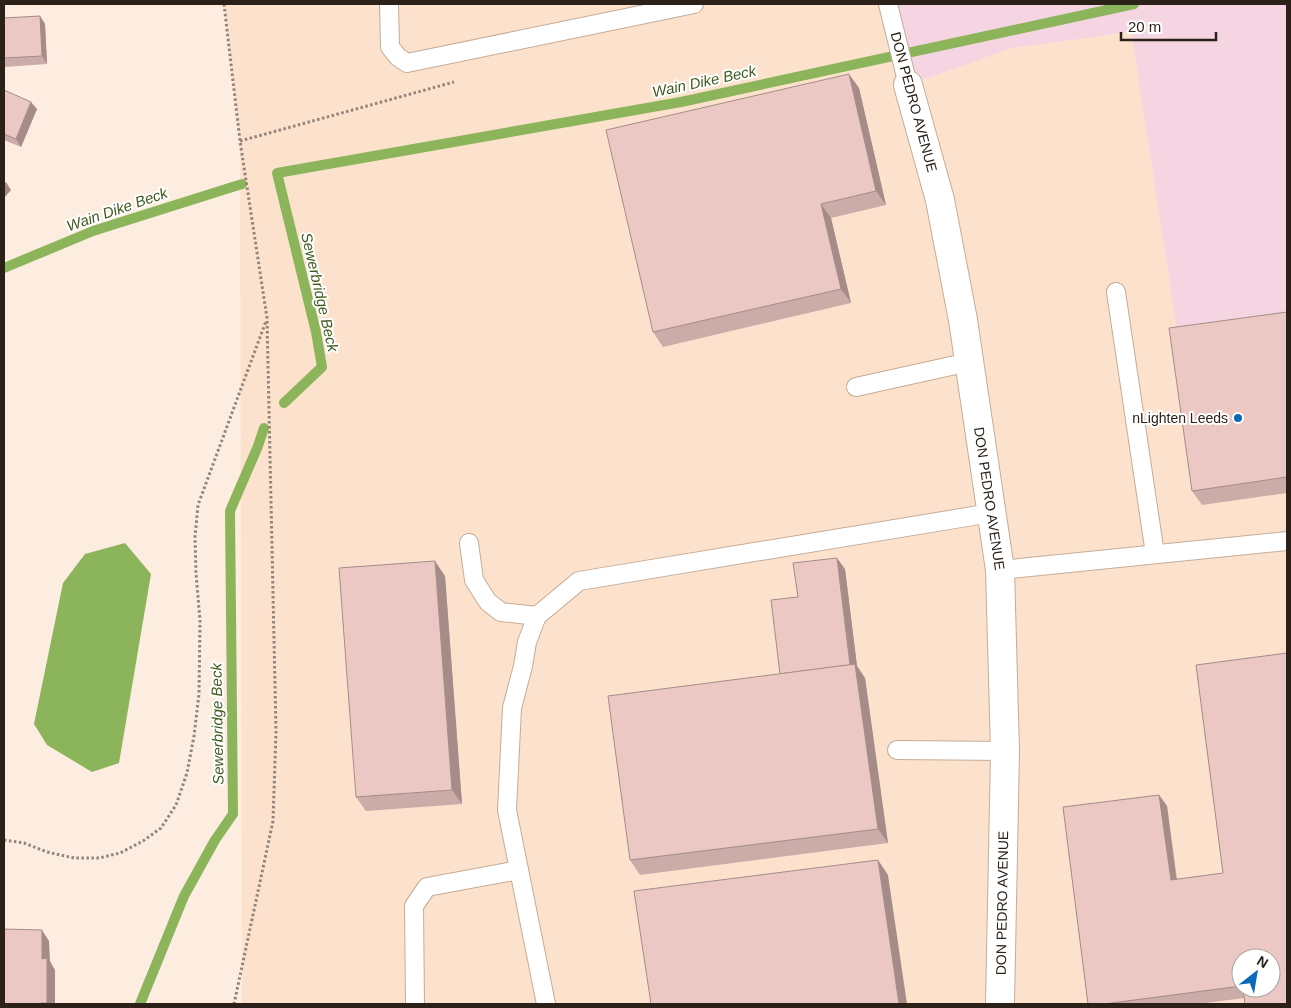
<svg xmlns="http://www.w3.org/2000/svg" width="1291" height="1008" font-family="Arial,sans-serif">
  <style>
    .built { fill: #fce2cd; fill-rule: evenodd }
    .green { fill: #f5d5e1 }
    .water { fill: #8cb55b }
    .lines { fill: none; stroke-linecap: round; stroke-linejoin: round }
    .stream { stroke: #8cb55b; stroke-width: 10 }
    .lane-casing { stroke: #c5ac97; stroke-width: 20 }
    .street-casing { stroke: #c5ac97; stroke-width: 30 }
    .path { stroke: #91847a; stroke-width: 3; stroke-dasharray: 2.5 2.5; stroke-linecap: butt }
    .lane { stroke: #fff; stroke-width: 18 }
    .street { stroke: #fff; stroke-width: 28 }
    .wall { fill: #cbaca9; fill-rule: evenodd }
    .shaded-wall { fill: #a58c89 }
    .building { fill: #ecc8c4; stroke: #a58c89 }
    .poi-dot { fill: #096bb8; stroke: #fff; stroke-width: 2 }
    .labels { text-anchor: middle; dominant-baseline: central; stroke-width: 4; stroke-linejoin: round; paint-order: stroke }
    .street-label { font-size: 14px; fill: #2b2119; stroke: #fff }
    .poi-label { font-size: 14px; fill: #2b2119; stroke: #fff; text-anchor: end }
    .water-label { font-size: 15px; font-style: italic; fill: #405b1d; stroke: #fff }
  </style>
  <rect width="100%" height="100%" fill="#fdede0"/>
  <path class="built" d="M224,4H1287V1004H242L240,141ZM1241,958H1271V988H1241Z"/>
  <path class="green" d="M888,4H1287V328L1179,343L1131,31L1101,36L1012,48L908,85Z"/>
  <path class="water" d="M125,543L151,574L119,763L92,772L47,745L34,724L63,583L85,554Z"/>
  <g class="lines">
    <g class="stream">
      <path d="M4,268L93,231L242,184"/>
      <path d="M284,403L322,367L316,332L277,173L681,102L1134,4"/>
      <path d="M140,1004L184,896L215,840L233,814L230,511L258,446L264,428"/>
    </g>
    <defs>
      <g id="lane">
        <path d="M389,4L390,47L398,57L407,63L694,4"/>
        <path d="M888,4L908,85"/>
        <path d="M1116,292L1155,554"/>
        <path d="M856,387L969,362"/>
        <path d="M469,543L474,580L488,602L501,612L537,616"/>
        <path d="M1000,570L1287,541"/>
        <path d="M897,750L1005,751"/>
        <path d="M415,1004L414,906L427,887L519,870"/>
        <path d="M546,1004L507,810L512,708L523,666L527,642L537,616L579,581L991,513"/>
      </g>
      <g id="street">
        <path id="s1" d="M908,85L940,200L963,320L1000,570L1005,751L1000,1004"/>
      </g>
    </defs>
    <use href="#lane" class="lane-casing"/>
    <use href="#street" class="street-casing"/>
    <g class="path">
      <path d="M224,4L240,141L267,318L276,731L273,821L234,1004"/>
      <path d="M240,141L454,82"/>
      <path d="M4,840L24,843L47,852L74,858H99L120,853L143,841L161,828L176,805L187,773L194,736L199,694L200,621L196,573L195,537L198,505L266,321"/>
    </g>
    <use href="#lane" class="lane"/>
    <use href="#street" class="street"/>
  </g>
  <g class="wall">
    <path d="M40,16L45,24L47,64L4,67V18Z"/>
    <path d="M859,88L886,205L831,218L851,303L663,347L653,332Z"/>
    <path d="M4,90L37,109L21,147L4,140Z"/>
    <path d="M1287,312V493L1202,505L1192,491Z"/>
    <path d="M845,569L857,666L865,678L888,843L640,875L630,860L780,674L798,597Z"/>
    <path d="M445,576L462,804L366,811L356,797Z"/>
    <path d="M1287,653V1004H1245L1244,998L1198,1004H1088L1063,807L1159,795L1167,806L1177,879L1223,873L1196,665ZM1241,958H1271V988H1241Z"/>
  </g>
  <g class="shaded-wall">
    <path d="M40,16L45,24L47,64L42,56Z"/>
    <path d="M849,74L859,88L886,205L876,191Z"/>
    <path d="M31,102L37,109L21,147L16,139Z"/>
    <path d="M6,182L11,190L4,198V184Z"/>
    <path d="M821,204L831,218L851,303L841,289Z"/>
    <path d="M837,558L845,569L857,666L865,678L888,843L878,829L851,668Z"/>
    <path d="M435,561L445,576L462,804L452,790Z"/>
    <path d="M1159,795L1167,806L1178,891L1171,880Z"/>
    <path d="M878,860L888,875L907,1004H899Z"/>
    <path d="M42,930L49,941L50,961L55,970V1004H48L47,1003L42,959Z"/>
  </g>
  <g class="building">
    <path d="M40,16L42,56L4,58V18Z"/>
    <path d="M849,74L876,191L821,204L841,289L653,332L606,130Z"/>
    <path d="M4,90L31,102L16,139L4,134Z"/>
    <path d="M1287,312V477L1192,491L1169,328Z"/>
    <path d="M837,558L850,665L780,674L771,600L798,597L793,563Z"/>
    <path d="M435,561L452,790L356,797L339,568Z"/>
    <path d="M1287,653V1004H1245L1243,988H1271V958H1241V986L1104,1004H1088L1063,807L1159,795L1171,880L1223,873L1196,665Z"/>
    <path d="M855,664L878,829L630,860L608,696Z"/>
    <path d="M878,860L899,1004H651L634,891Z"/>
    <path d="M4,929L42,930V959L47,958V1003H41V1004H4Z"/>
  </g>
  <circle class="poi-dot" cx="1238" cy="418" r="5"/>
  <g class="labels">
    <g class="street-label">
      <text transform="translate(914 102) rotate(75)">DON PEDRO AVENUE</text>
      <text stroke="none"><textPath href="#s1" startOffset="422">DON PEDRO AVENUE</textPath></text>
      <text transform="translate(1002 903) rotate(-89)">DON PEDRO AVENUE</text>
    </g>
    <g class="poi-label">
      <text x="1228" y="418">nLighten Leeds</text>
    </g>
    <g class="water-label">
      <text transform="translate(704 81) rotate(-12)">Wain Dike Beck</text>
      <text transform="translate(117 209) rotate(-19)">Wain Dike Beck</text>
      <text transform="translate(320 292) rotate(77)">Sewerbridge Beck</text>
      <text transform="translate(217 724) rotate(-91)">Sewerbridge Beck</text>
    </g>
  </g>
  <rect width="1291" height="1008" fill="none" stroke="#2b2119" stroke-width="10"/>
  <g transform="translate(1256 973) rotate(31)"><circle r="24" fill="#ffffff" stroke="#aaa6a3"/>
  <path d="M0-4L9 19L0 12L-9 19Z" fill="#096bb8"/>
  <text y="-8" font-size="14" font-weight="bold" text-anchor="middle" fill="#2b2119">N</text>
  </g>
  <path d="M1121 32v8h95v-8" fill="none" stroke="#2b2119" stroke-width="2.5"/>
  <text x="1128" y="32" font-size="15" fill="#2b2119" stroke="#ffffff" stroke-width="4" paint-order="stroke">20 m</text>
</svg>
